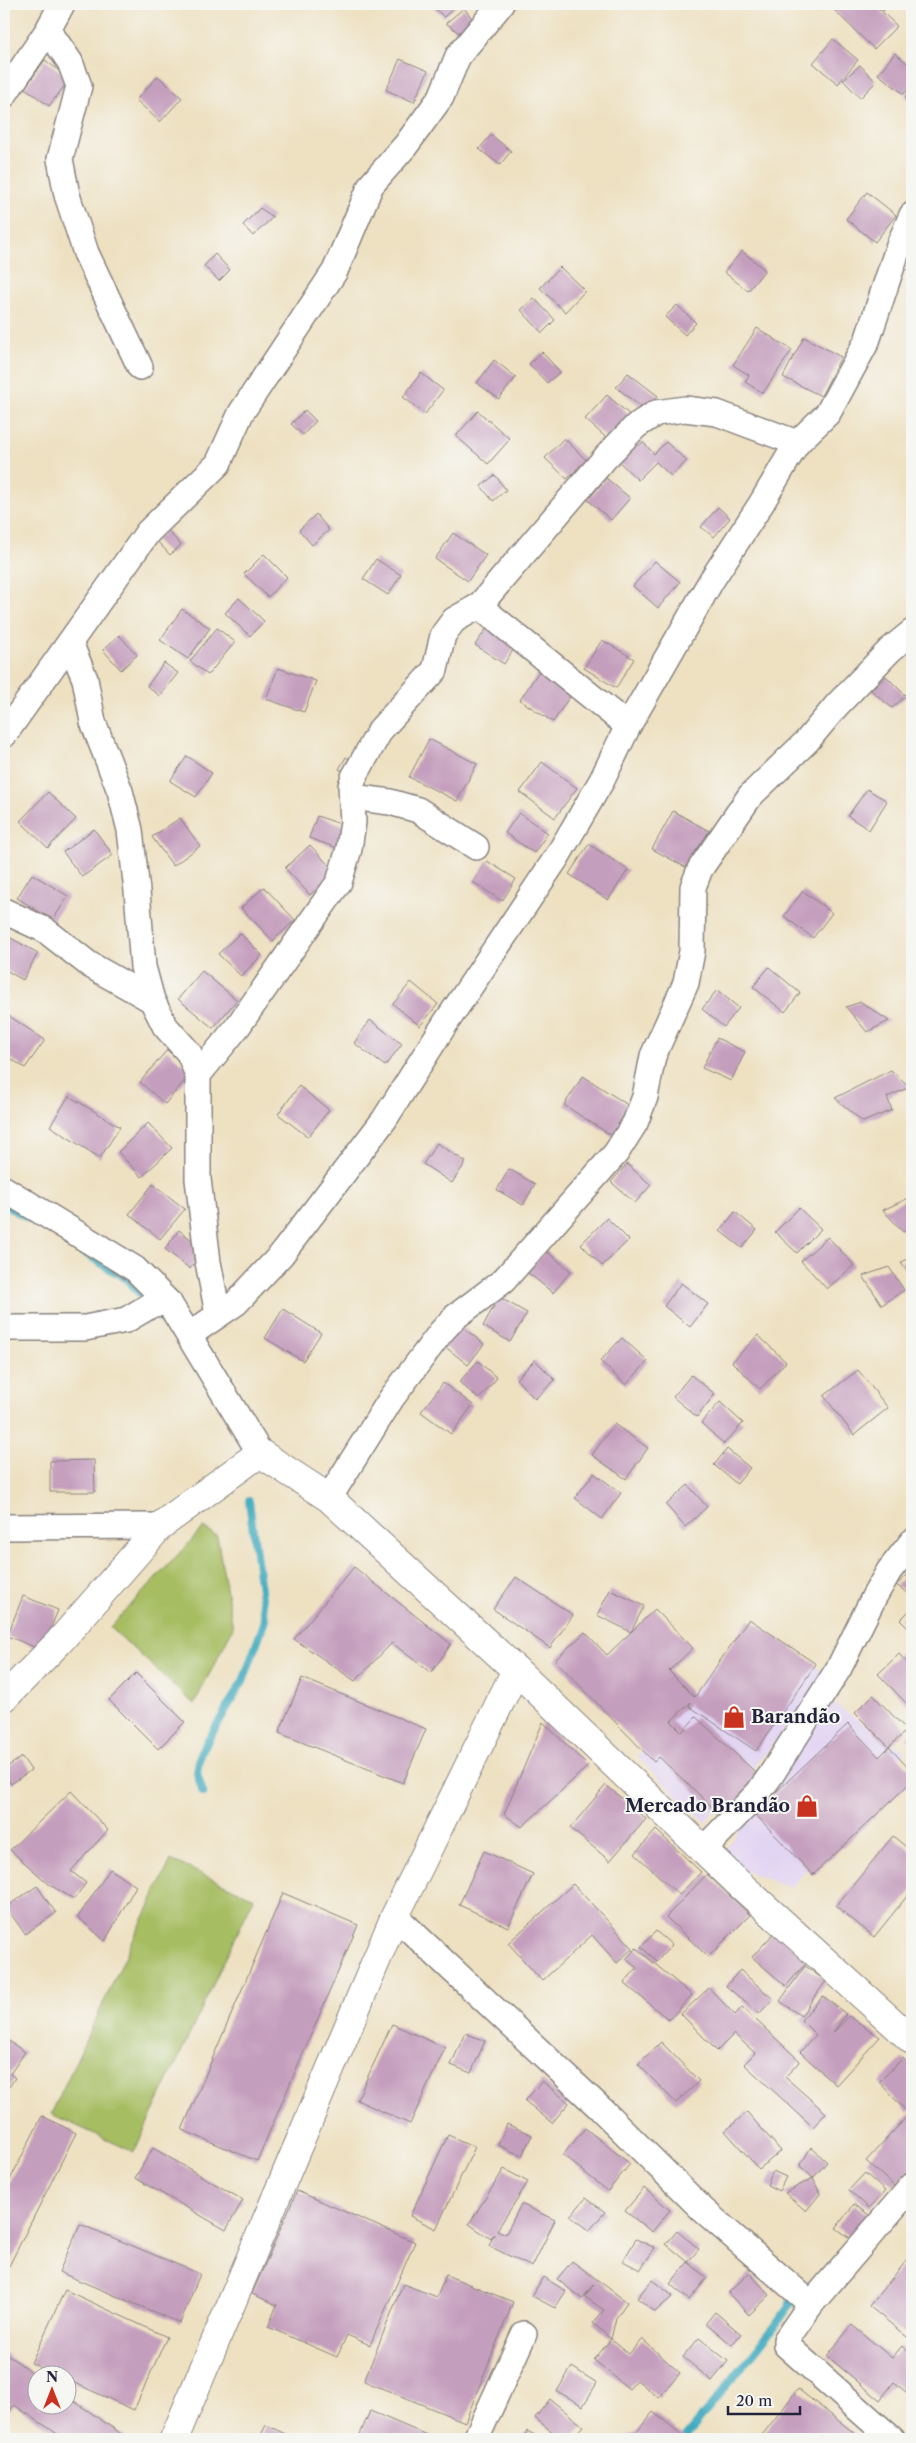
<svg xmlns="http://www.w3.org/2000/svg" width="916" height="2443" font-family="'Libre Caslon Text',serif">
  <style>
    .built { fill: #e2d4f3 }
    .green { fill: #a6bd62; stroke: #64704e }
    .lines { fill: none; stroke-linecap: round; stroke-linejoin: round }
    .stream { stroke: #40abbf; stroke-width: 8 }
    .building { fill: #c49ebd }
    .minor-casing { stroke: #88827e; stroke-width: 28 }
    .tertiary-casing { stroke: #88827e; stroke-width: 30 }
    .minor { stroke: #fff; stroke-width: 25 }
    .tertiary { stroke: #fff; stroke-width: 28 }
    .labels { text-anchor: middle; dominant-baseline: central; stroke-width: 4; stroke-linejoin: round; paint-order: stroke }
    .poi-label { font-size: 18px; font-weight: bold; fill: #22223b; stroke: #f6f6f2; text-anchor: start }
  </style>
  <rect width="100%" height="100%" fill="#f6f6f2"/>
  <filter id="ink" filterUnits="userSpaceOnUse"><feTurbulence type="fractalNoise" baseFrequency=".02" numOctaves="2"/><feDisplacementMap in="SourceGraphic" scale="10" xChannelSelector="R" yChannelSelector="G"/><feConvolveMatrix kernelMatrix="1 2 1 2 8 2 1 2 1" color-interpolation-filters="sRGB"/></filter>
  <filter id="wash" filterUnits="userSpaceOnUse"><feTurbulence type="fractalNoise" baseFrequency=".0096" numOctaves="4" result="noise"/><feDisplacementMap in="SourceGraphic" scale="20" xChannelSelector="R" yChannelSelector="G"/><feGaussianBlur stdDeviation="1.12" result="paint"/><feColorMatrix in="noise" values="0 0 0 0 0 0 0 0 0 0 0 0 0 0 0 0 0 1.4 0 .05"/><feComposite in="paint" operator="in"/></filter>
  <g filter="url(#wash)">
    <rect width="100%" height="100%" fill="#eee1c2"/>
    <g class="built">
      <path d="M753,1622L831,1678L705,1822L637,1757Z"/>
      <path d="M824,1697L905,1751L791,1888L719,1861Z"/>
    </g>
    <g class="green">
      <path d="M203,1528L217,1536L233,1628L194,1704L110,1627Z"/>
      <path d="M171,1860L254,1898L134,2152L51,2114Z"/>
    </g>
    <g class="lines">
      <g class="stream">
        <path d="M4,1204L29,1219"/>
        <path d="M69,1243L128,1280L175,1334"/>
        <path d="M203,1793L197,1773L200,1754L244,1679L265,1620L249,1501"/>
        <path d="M684,2439L772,2330L791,2304V2294"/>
      </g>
    </g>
    <g id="blocks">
      <g class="building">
        <path d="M430,4H458L444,17Z"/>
        <path d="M833,4H874L897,26L874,49L830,6Z"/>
        <path d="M876,4H891L883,11Z"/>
        <path d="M464,8L474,21L459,33L446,23Z"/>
        <path d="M833,39L858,60L838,84L813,63Z"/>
        <path d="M895,53L912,67V83L904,94L878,74Z"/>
        <path d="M400,59L428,71L414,102L386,90Z"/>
        <path d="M45,60L70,79L49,106L25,88Z"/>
        <path d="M860,65L876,82L860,98L843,80Z"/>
        <path d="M158,76L182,98L160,122L136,100Z"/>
        <path d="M912,86V102L905,97Z"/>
        <path d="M491,135L511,151L500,165L479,149Z"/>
        <path d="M867,192L896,215L875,242L846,219Z"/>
        <path d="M260,208L273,217L253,236L243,225Z"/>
        <path d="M912,244V272L903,268Z"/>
        <path d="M742,251L765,270L748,291L724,272Z"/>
        <path d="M215,254L230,270L219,281L204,266Z"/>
        <path d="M560,267L585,291L565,312L540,288Z"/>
        <path d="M534,298L555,320L542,333L521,310Z"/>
        <path d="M677,305L696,323L685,335L665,317Z"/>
        <path d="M757,328L792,350L763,393L745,382L749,375L733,365Z"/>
        <path d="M804,337L841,357L821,396L783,377Z"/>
        <path d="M542,352L560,372L547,383L529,364Z"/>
        <path d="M494,360L516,377L499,399L477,383Z"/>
        <path d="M421,373L443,390L425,414L403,397Z"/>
        <path d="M628,373L658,396L646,411L616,387Z"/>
        <path d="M607,395L632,417L610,441L585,419Z"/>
        <path d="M305,410L316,421L303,435L291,424Z"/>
        <path d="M478,411L510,439L488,464L456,436Z"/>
        <path d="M564,438L586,460L567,479L545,458Z"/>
        <path d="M633,441L638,446L643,442L654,454L666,442L687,461L671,476L656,462L638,480L615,458Z"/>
        <path d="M495,475L506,490L493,501L481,486Z"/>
        <path d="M606,478L630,498L611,520L588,500Z"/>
        <path d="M718,507L730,518L714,537L701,527Z"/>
        <path d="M316,514L329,530L312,545L299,530Z"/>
        <path d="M167,530L181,545L170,555L156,540Z"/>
        <path d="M453,533L486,555L468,581L435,559Z"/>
        <path d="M264,554L287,577L268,597L244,574Z"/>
        <path d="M376,559L401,575L388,595L363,579Z"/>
        <path d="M655,561L680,582L658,608L633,586Z"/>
        <path d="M239,598L264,621L250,636L225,613Z"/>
        <path d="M182,609L210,628L188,659L160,640Z"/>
        <path d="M217,628L235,642L208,675L190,661Z"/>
        <path d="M487,628L515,647L504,664L475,645Z"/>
        <path d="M119,635L137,655L121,670L103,650Z"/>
        <path d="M602,640L634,659L616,688L584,668Z"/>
        <path d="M164,663L178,673L160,696L147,686Z"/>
        <path d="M278,668L316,681L304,712L266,699Z"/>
        <path d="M539,671L572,693L553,722L520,700Z"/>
        <path d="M886,676L906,696L892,708L871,690Z"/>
        <path d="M429,739L477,764L457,801L409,777Z"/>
        <path d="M187,756L212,773L196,797L170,781Z"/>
        <path d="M346,757L357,764L350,776L339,769Z"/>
        <path d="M542,762L577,788L555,818L520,792Z"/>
        <path d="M867,789L887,801L869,830L848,816Z"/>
        <path d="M48,792L76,819L48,848L20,821Z"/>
        <path d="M673,811L709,831L689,869L652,849Z"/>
        <path d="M519,813L548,833L534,853L505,833Z"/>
        <path d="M317,816L346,826L337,848L309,838Z"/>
        <path d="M180,818L200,846L173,866L152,837Z"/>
        <path d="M94,829L113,855L82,877L63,852Z"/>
        <path d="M589,844L628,870L608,900L569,874Z"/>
        <path d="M310,845L335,872L310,895L285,868Z"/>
        <path d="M487,861L516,879L502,901L473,882Z"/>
        <path d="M32,874L68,896L53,920L17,898Z"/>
        <path d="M264,887L295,920L273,941L241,908Z"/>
        <path d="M803,891L832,913L813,938L784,916Z"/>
        <path d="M240,933L262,955L241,976L218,954Z"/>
        <path d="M9,937L38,953L23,980L4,969V946Z"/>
        <path d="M769,967L800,993L785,1012L753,987Z"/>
        <path d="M202,971L237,1000L213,1028L178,999Z"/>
        <path d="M411,982L438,1004L420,1026L393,1004Z"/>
        <path d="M717,990L739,1008L724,1027L702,1009Z"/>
        <path d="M861,1002L889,1021L867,1032L846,1007Z"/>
        <path d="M9,1016L45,1040L25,1068L4,1054V1024Z"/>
        <path d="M370,1020L402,1044L385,1066L354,1043Z"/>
        <path d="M717,1038L745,1052L731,1081L702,1068Z"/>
        <path d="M167,1050L192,1072L165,1104L140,1082Z"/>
        <path d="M891,1070L910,1087L887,1097L892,1110L863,1122L835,1098Z"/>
        <path d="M583,1076L634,1109L615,1138L564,1105Z"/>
        <path d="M299,1086L329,1110L308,1137L278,1114Z"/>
        <path d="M69,1096L120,1127L100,1158L50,1126Z"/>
        <path d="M148,1123L172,1148L142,1177L118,1152Z"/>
        <path d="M437,1143L466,1162L452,1183L423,1164Z"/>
        <path d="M627,1164L651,1185L635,1203L611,1182Z"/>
        <path d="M509,1169L535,1184L523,1205L497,1190Z"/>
        <path d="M153,1184L185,1209L160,1239L129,1214Z"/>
        <path d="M911,1197L912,1227L903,1232L883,1210Z"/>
        <path d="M799,1208L821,1229L797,1253L775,1232Z"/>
        <path d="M735,1212L757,1230L742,1248L720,1231Z"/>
        <path d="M607,1218L629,1240L602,1266L581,1244Z"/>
        <path d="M179,1230L205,1250L190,1269L165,1249Z"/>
        <path d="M828,1237L854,1265L827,1289L801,1261Z"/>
        <path d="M545,1250L571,1271L553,1293L527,1272Z"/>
        <path d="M912,1255V1278L901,1263Z"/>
        <path d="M889,1267L904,1290L882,1305L863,1276Z"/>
        <path d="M681,1283L708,1304L690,1327L664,1306Z"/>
        <path d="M499,1297L527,1313L510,1342L483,1326Z"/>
        <path d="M283,1309L321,1333L303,1361L265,1338Z"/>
        <path d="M460,1325L484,1344L468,1365L443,1345Z"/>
        <path d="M758,1335L786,1362L760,1389L732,1362Z"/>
        <path d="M622,1338L648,1361L626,1385L600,1361Z"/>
        <path d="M535,1360L555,1380L535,1399L516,1379Z"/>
        <path d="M478,1361L497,1378L479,1399L459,1382Z"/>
        <path d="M858,1370L888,1408L854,1435L824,1396Z"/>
        <path d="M691,1375L715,1394L697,1417L673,1397Z"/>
        <path d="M443,1383L473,1405L451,1434L421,1412Z"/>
        <path d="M720,1402L743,1423L724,1444L701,1423Z"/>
        <path d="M614,1424L648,1448L626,1479L592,1455Z"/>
        <path d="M727,1449L750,1468L737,1484L714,1465Z"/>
        <path d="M94,1460L95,1492H50V1461Z"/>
        <path d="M594,1473L621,1493L602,1519L575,1498Z"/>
        <path d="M688,1485L707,1507L685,1527L666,1505Z"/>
        <path d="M354,1567L451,1644L431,1673L392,1643L355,1681L294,1639Z"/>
        <path d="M912,1571V1596L896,1585Z"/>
        <path d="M516,1577L573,1615L550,1648L493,1609Z"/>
        <path d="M610,1590L644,1606L631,1632L655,1609L693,1648L669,1671L695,1697L749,1619L816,1664L756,1751L689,1706L691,1702L671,1721L682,1732L696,1717L765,1781L727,1821L659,1757L654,1762L555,1660L585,1632L607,1655L631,1632L597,1615Z"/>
        <path d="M23,1596L58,1610L42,1650L7,1636Z"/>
        <path d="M912,1608V1632L900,1620Z"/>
        <path d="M899,1654L912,1668V1701L908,1705L878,1674Z"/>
        <path d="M136,1673L185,1722L158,1749L109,1700Z"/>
        <path d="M302,1678L426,1729L403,1783L279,1733Z"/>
        <path d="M873,1695L907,1730L889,1747L912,1772V1781L813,1875L754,1813L848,1724L879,1757L889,1747L855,1713Z"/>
        <path d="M543,1722L588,1766L522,1827L504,1814Z"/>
        <path d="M912,1730V1742L907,1739Z"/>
        <path d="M22,1757L31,1770L11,1784L4,1774V1769Z"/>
        <path d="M606,1785L646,1819L610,1861L570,1828Z"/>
        <path d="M71,1791L108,1830L71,1871L86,1883L74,1899L50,1885L10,1850Z"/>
        <path d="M656,1830L701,1872L679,1895L635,1854Z"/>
        <path d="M893,1836L912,1852V1890L874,1937L836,1906Z"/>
        <path d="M484,1851L533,1874L508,1927L459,1905Z"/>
        <path d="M110,1869L136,1886L105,1941L78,1917Z"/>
        <path d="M707,1874L750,1915L708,1957L666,1917Z"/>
        <path d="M573,1884L633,1948L617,1963L592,1935L542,1981L508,1943Z"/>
        <path d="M37,1886L56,1913L25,1934L6,1907Z"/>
        <path d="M283,1893L358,1925L257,2161L182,2130Z"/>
        <path d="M656,1931L672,1945L657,1961L641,1947Z"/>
        <path d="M775,1932L808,1961L786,1986L752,1957Z"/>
        <path d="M636,1948L692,1995L669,2020L624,1983L637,1968L626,1959Z"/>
        <path d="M805,1966L826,1981L801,2016L780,2001Z"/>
        <path d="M740,1970L773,1999L759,2014L726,1986Z"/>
        <path d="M709,1988L735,2015L742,2007L800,2061L785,2077L826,2113L813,2127L744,2064L755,2053L734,2034L717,2051L681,2014Z"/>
        <path d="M823,1996L846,2014L833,2033L849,2016L880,2037L836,2085L800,2052L816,2035L801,2020Z"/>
        <path d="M392,2024L445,2048L410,2124L357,2100Z"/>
        <path d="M465,2033L485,2041L471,2073L451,2065Z"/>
        <path d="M4,2038L25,2052L10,2074L15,2078L9,2087L4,2083Z"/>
        <path d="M661,2042L699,2081L676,2103L638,2064Z"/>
        <path d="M903,2058L912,2068V2107L907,2112L879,2082Z"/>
        <path d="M542,2081L569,2103L552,2123L525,2101Z"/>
        <path d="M4,2095L10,2100L4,2108Z"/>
        <path d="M912,2111V2166L894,2186L866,2161Z"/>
        <path d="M747,2112L781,2151L759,2169L725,2131Z"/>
        <path d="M42,2116L76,2133L9,2266L4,2263V2192Z"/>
        <path d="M507,2124L532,2135L522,2156L498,2145Z"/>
        <path d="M585,2128L630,2164L608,2191L563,2155Z"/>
        <path d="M448,2135L475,2147L436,2229L410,2216Z"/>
        <path d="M811,2147L827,2162L813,2178L820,2194L806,2211L785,2193L813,2178L800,2166Z"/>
        <path d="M153,2148L243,2200L226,2230L135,2178Z"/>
        <path d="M504,2169L528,2182L497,2230L506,2234L521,2204L555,2220L532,2267L489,2246L494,2234L491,2239L469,2224Z"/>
        <path d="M773,2171L786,2177L779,2191L767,2185Z"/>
        <path d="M865,2173L885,2191L869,2208L849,2190Z"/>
        <path d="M644,2188L670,2210L652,2232L625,2211Z"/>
        <path d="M297,2191L415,2242L370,2345L347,2335L337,2357L268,2327L277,2305L252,2294Z"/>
        <path d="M586,2198L605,2212L589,2231L570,2216Z"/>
        <path d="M854,2204L873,2218L855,2242L836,2228Z"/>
        <path d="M80,2224L200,2274L180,2323L59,2272Z"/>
        <path d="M677,2231L699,2249L688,2262L666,2244Z"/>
        <path d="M636,2239L655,2248L640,2270L623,2261Z"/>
        <path d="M912,2254V2341L869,2306Z"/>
        <path d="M572,2261L627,2302L616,2318L611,2339L593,2323L604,2310L585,2297L594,2284L582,2299L557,2279Z"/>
        <path d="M688,2262L707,2278L689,2300L670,2284Z"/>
        <path d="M749,2273L770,2295L749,2315L728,2293Z"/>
        <path d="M446,2275L513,2302L465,2422L364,2381L403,2284L437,2297Z"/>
        <path d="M543,2277L566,2291L555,2308L532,2296Z"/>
        <path d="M652,2280L673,2296L655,2312L637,2298Z"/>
        <path d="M65,2290L167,2337L134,2410L68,2380V2376H58L31,2363Z"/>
        <path d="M715,2312L741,2334L732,2345L706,2323Z"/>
        <path d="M852,2325L892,2358L902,2346L912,2355V2385L906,2392L894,2382L880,2400L827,2356Z"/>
        <path d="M699,2338L728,2361L712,2381L683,2357Z"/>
        <path d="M611,2339L629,2354L642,2339L680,2373L659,2398L637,2380L629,2389L594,2360Z"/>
        <path d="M4,2353L38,2376V2406H68V2397L126,2437L125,2439H65L14,2405L4,2419Z"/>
        <path d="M572,2367L597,2383L583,2406L557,2391Z"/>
        <path d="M798,2389L862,2439H759Z"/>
        <path d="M550,2399L583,2426L571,2439H561L535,2418Z"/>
        <path d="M912,2400V2410L907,2406Z"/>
        <path d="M370,2411L436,2439H358Z"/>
        <path d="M653,2412L685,2437L683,2439H644L636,2433L639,2439H623L636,2433Z"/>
        <path d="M266,2425L296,2439H259Z"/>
        <path d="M527,2431L543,2439H523Z"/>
      </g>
    </g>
  </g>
  <g filter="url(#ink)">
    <use href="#blocks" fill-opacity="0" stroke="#88827e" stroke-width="1"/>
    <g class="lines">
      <defs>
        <g id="minor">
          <path d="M48,30L70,62L79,86L60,159L67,195L86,253L140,367"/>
          <path d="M4,95L48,30L62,4"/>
          <path d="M479,606L628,726"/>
          <path d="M70,643L85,679L93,722L120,791L130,830L137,891L143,967L152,1000L165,1026L189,1053L198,1075V1179L208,1262L218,1314"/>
          <path d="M4,735L148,532L218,464L241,413L335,271L371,185L406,145L441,97L458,56L501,4"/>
          <path d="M352,797L390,802L418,810L476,847"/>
          <path d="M4,911L45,930L90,965L152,1000"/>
          <path d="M198,1075L238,1026L339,882L349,849L353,822L351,786L354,777L381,729L435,670L443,635L454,620L479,606L606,457L636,426L656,413L685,409L717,413L797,443"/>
          <path d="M4,1189L135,1269L169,1303L260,1453"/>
          <path d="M4,1328H85L126,1320L153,1304L169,1303"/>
          <path d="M189,1335L236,1303L281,1255L384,1120L445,1024L557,857L602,780L628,726L711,581L761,504L797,443L828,413L867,341L899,245L912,215"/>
          <path d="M329,1498L391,1399L441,1332L455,1317L503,1281L616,1153L635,1123L645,1097L653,1056L686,983L692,951L693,887L700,869L750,796L807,741L837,705L890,650L912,632"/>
          <path d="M4,1527L160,1526"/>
          <path d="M704,1849L758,1793L771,1775L839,1668L874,1597L889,1571L912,1542"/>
          <path d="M395,1916L601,2109L703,2210L811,2304L786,2340V2345L892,2439"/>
          <path d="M811,2304L912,2186"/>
          <path d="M476,2439L524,2334"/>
        </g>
        <g id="tertiary">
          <path d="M4,1698L59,1642L160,1526L260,1453L329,1498L516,1670L736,1881L912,2040"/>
          <path d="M174,2439L395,1916L516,1670"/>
        </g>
      </defs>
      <use href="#minor" class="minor-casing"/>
      <use href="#tertiary" class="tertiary-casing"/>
      <use href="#minor" class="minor"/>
      <use href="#tertiary" class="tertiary"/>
    </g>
  </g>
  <defs>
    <symbol id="shop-bare" viewBox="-9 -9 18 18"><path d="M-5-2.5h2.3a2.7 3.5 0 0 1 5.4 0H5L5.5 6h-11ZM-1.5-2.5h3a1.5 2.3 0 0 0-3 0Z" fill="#c8321e" stroke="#f6f6f2" stroke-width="2.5" paint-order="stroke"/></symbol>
  </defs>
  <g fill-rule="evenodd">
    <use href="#shop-bare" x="718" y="1701" width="32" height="32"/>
    <use href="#shop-bare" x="791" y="1790" width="32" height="32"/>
  </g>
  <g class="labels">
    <g class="poi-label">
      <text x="751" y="1717">Barandão</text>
      <text x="790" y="1806" text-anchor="end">Mercado Brandão</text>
    </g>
  </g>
  <rect width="916" height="2443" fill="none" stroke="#f6f6f2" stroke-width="20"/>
  <g transform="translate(52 2390)"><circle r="24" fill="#f6f6f2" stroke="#a1a1a9"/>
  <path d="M0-4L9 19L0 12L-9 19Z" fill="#c8321e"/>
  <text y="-8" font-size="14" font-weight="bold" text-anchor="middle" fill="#22223b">N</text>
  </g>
  <path d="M728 2406v8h72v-8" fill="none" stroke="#22223b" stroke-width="2.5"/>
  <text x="736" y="2406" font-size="15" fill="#22223b" stroke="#f6f6f2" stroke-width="4" paint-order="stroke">20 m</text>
</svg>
